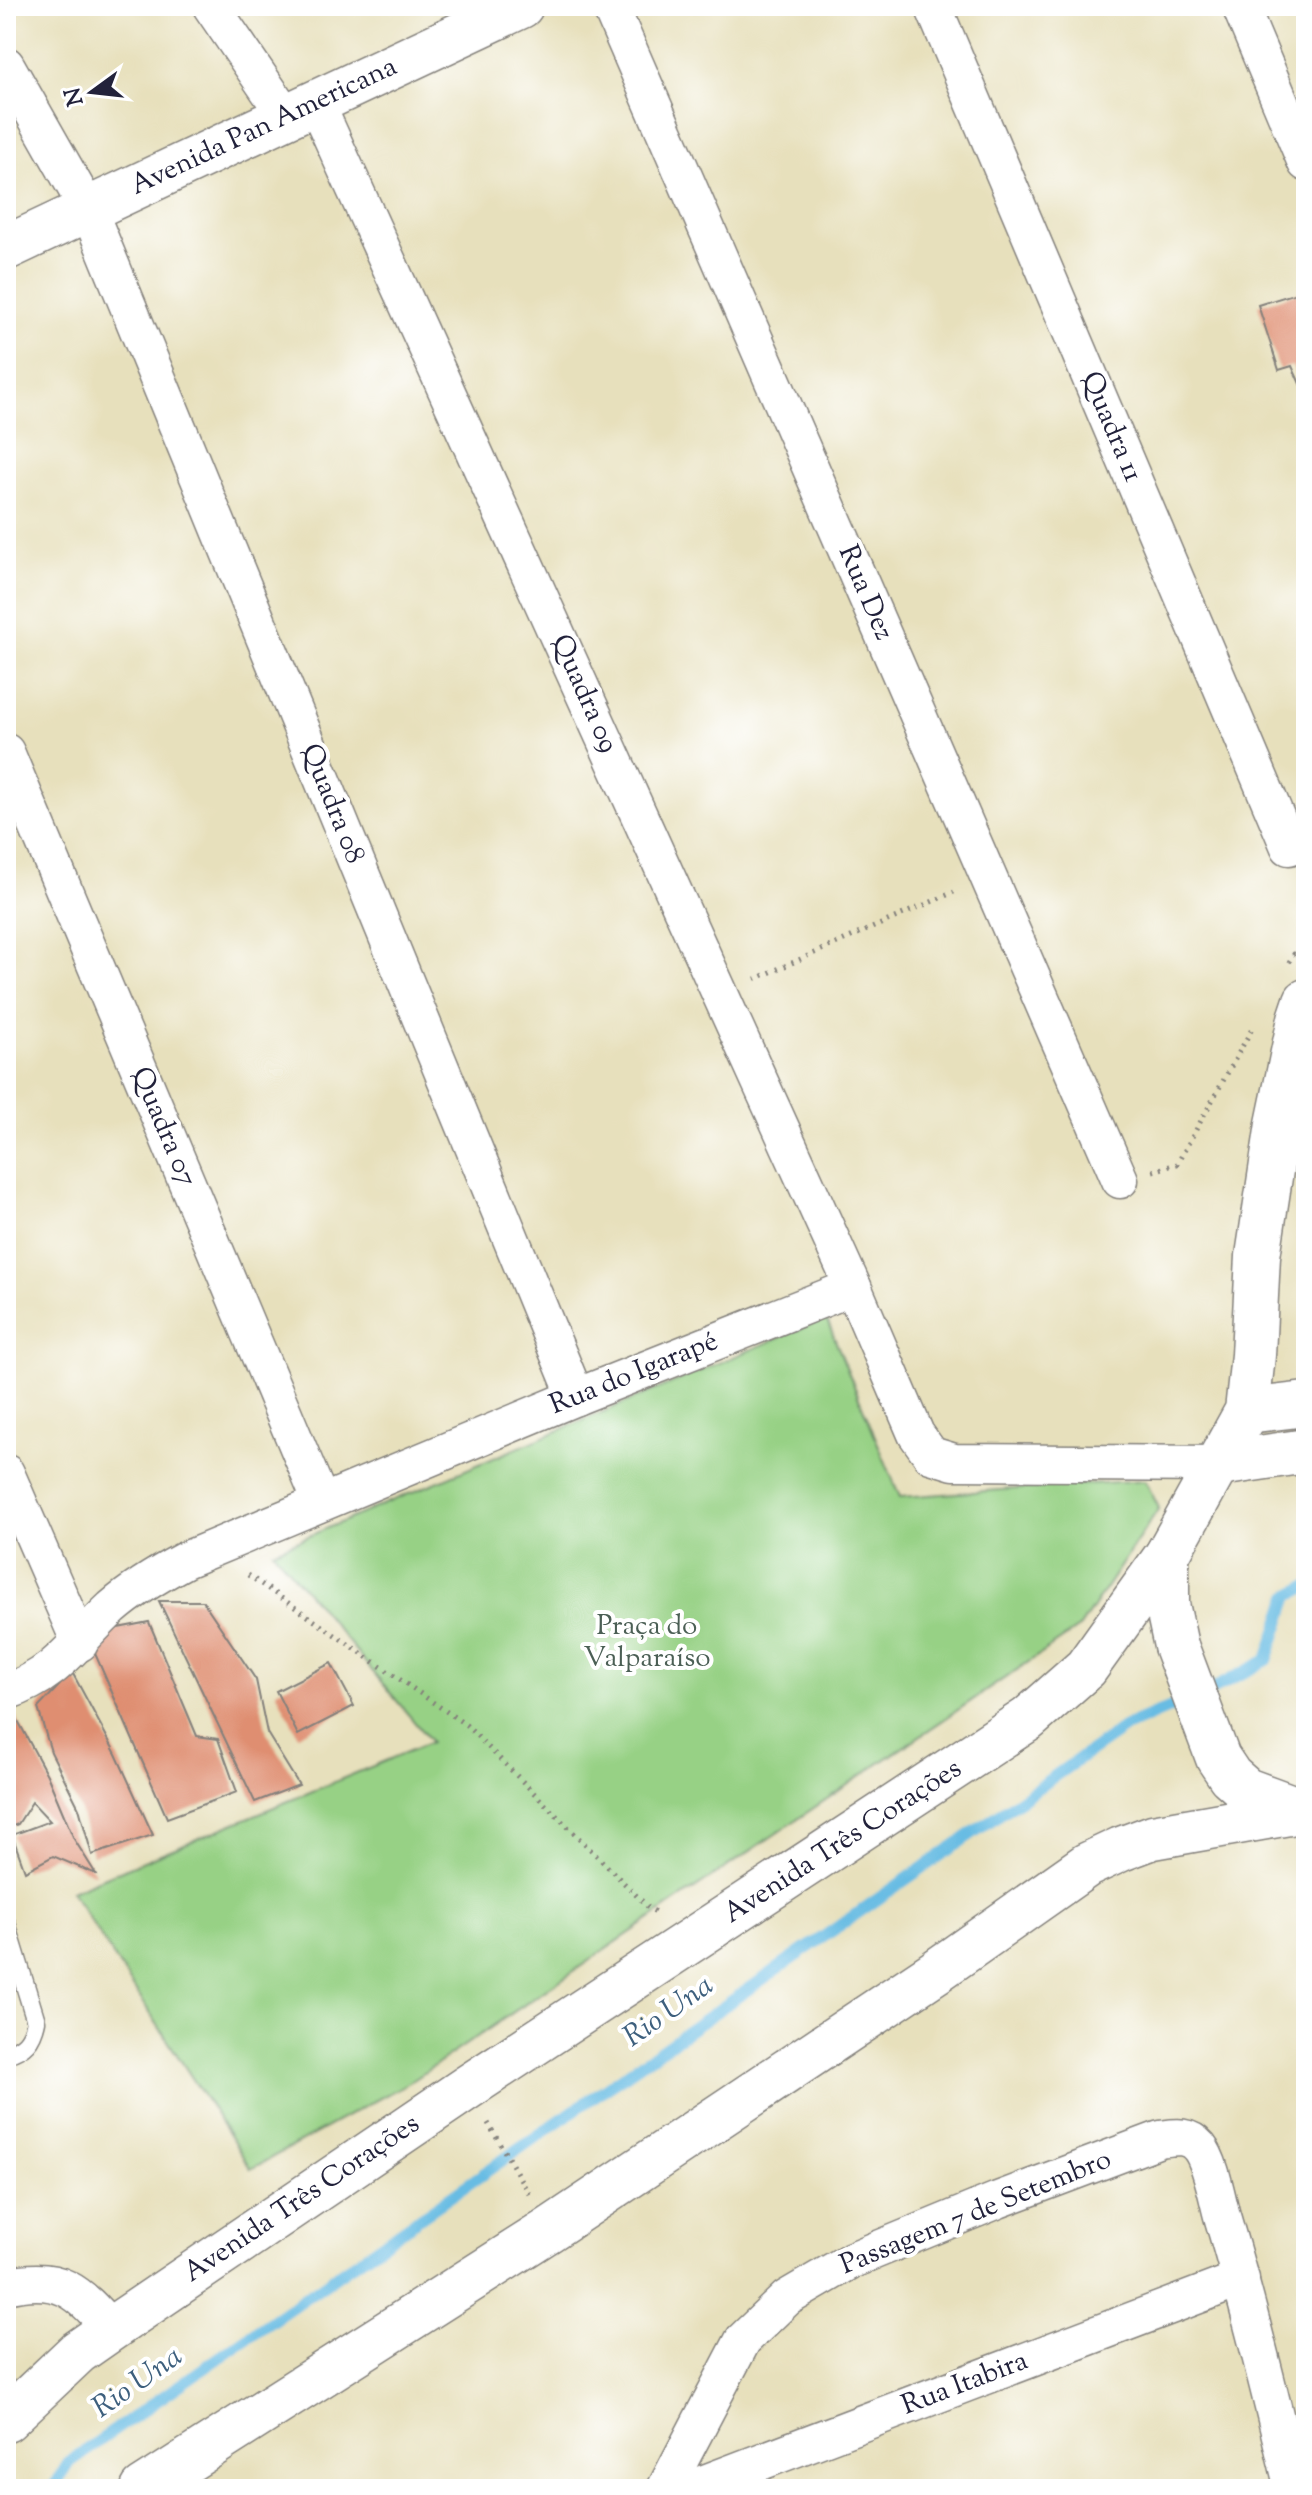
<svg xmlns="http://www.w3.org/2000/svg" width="1312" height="2495" font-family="'Sorts Mill Goudy',serif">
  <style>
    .green { fill: #97d185; stroke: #5c7a60; stroke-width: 2 }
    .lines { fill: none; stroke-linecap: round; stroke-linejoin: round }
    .stream { stroke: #67bce3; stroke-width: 12 }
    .building { fill: #df8e71 }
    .service-casing { stroke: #84817c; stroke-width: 21 }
    .minor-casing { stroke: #84817c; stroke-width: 39 }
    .tertiary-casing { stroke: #84817c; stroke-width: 47 }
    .path { stroke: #84817c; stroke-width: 5; stroke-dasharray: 2 6; stroke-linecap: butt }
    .service { stroke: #fff; stroke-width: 18 }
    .minor { stroke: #fff; stroke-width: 36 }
    .tertiary { stroke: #fff; stroke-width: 44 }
    .labels { text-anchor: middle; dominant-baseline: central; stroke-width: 8; stroke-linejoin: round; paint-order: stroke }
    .street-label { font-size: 28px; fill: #22223b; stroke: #fff }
    .park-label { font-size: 28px; fill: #4b5f55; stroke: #fff }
    .water-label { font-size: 30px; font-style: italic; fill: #3e607e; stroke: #fff }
  </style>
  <rect width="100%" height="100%" fill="#fff"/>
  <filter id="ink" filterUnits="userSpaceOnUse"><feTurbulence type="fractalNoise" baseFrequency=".0125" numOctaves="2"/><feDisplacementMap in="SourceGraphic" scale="16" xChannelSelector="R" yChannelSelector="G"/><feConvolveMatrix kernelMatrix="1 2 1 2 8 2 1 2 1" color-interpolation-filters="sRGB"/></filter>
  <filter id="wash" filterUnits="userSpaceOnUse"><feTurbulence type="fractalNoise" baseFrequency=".006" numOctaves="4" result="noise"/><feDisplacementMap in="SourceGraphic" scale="32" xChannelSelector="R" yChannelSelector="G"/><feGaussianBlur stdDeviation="1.8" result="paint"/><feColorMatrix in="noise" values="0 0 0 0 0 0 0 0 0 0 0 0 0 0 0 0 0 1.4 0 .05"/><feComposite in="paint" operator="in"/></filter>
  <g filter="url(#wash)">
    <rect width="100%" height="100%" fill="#e7e0bc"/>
    <path class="green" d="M826,1318L900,1497L1145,1480L1159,1508L1080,1627L415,2079L251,2169L71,1891L431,1742L273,1551Z"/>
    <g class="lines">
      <path class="stream" d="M53,2489L69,2462L1125,1727L1213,1689L1267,1660L1289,1596L1306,1587"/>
    </g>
    <g id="blocks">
      <g class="building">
        <path d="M1306,290V397L1292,366L1279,370L1258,305Z"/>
        <path d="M159,1601H203L256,1680L267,1733L299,1785L255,1802Z"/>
        <path d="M149,1622L197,1736L218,1739L237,1792L167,1818L93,1649L113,1629Z"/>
        <path d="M331,1663L354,1706L298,1735L276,1691Z"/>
        <path d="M72,1672L116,1754L153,1835L92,1855L79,1808L51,1752L38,1708Z"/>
        <path d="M15,1715L47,1775L74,1839L96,1874L53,1856L25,1871L12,1835L50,1821L32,1802L18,1824L6,1829V1716Z"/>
      </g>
    </g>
  </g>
  <g filter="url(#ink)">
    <use href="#blocks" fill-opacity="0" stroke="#84817c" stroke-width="2"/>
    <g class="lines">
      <defs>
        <path id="service" d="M6,1923L36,2021C32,2040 24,2049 6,2054"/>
        <g id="minor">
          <path d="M211,6L286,116"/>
          <path d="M610,6L1120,1180"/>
          <path d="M933,6L1289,847"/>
          <path d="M1240,6L1306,163"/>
          <path d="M6,65L89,211L576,1397"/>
          <path d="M315,101L853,1287L916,1434L931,1455L954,1462L1219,1464"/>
          <path d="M6,752L321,1502"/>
          <path d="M6,1473L80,1643"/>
          <path d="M6,1692C58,1675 75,1642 112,1608C135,1588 159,1574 185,1560L576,1397L853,1287"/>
          <path d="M6,2286C60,2273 78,2291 111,2329"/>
          <path d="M665,2489L743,2340L787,2298L852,2260L998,2200L1160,2139C1175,2137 1188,2134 1199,2147C1211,2162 1217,2198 1222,2216C1249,2307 1271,2398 1293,2489"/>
          <path d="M689,2489L1241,2279"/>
        </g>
        <g id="tertiary">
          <path d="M6,248L521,6"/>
          <path d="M1247,1411L1306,1404"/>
          <path d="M1219,1464L1306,1451"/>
          <path d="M1167,1555V1604L1176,1646L1218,1758L1230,1776L1246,1790L1303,1811"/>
          <path d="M6,2420L78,2352L111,2329L468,2087L1028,1719L1086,1668L1167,1555L1247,1411L1253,1355L1258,1256L1278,1124L1300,1019L1306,1001"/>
          <path d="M143,2489L549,2230L935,1972L1087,1865L1121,1849L1153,1837L1306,1810"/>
        </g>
      </defs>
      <use href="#service" class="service-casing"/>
      <use href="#minor" class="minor-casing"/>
      <use href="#tertiary" class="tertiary-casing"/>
      <g class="path">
        <path d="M1289,962L1294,954L1305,959"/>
        <path d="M755,979L954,892"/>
        <path d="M1153,1171L1177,1164L1253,1027"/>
        <path d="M248,1575L466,1725L650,1909L658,1913"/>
        <path d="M488,2123L529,2194"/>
      </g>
      <use href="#service" class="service"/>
      <use href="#minor" class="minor"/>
      <use href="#tertiary" class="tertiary"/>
    </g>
  </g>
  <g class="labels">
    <g class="street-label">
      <text transform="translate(264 127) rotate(-25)">Avenida Pan Americana</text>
      <text transform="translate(1111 427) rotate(67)">Quadra 11</text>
      <text transform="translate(865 593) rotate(67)">Rua Dez</text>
      <text transform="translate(584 694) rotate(66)">Quadra 09</text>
      <text transform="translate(332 804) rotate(68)">Quadra 08</text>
      <text transform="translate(163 1127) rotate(67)">Quadra 07</text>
      <text transform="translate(634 1374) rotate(-22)">Rua do Igarapé</text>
      <text transform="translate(843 1842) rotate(-33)">Avenida Três Corações</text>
      <text transform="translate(302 2199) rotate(-34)">Avenida Três Corações</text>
      <text transform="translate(976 2213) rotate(-22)">Passagem 7 de Setembro</text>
      <text transform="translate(965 2384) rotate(-21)">Rua Itabira</text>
    </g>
    <g class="park-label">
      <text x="647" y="1627">Praça do<tspan x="647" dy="32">Valparaíso</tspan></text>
    </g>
    <g class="water-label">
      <text transform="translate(669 2012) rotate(-35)">Rio Una</text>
      <text transform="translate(138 2383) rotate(-35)">Rio Una</text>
    </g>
  </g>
  <rect width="1312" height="2495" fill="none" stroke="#fff" stroke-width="32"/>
  <g transform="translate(92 92) rotate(255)" stroke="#ffffff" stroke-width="6" paint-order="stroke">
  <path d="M0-6L14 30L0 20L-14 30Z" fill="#22223b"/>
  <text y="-12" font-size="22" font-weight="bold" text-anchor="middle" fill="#22223b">N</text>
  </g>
</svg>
